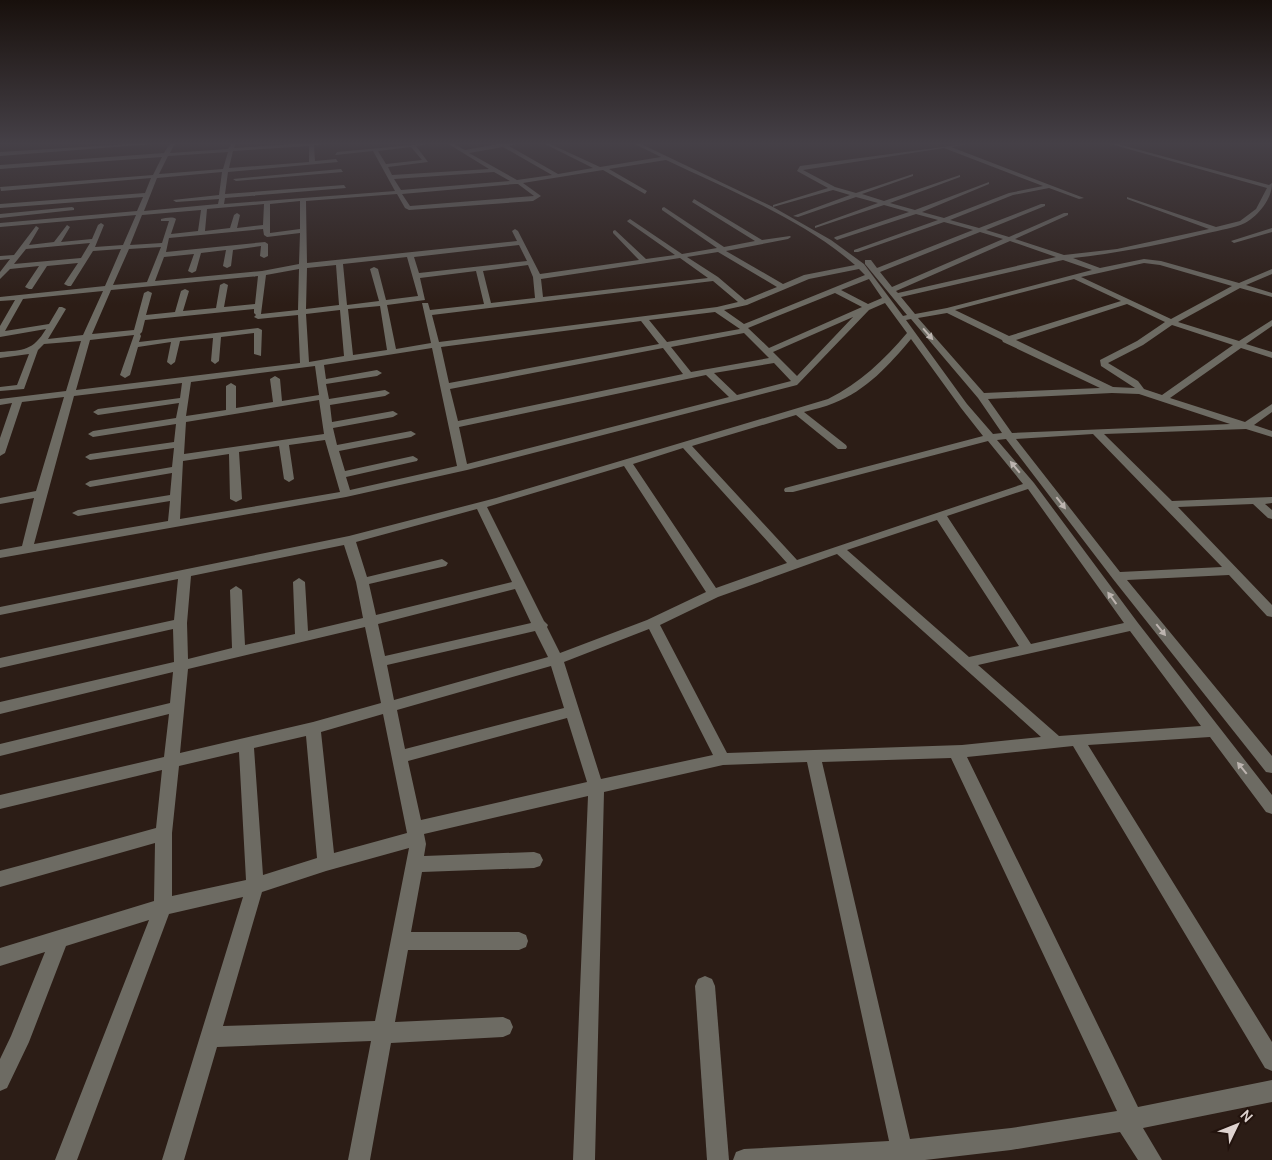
<svg xmlns="http://www.w3.org/2000/svg" width="1272" height="1160" font-family="Manrope,sans-serif">
  <style>
    .lines { fill: none; stroke-linecap: round; stroke-linejoin: round }
    .minor { fill: #6d6b63; fill-rule: evenodd }
    .oneway { fill: #bcb4af }
  </style>
  <rect width="100%" height="100%" fill="#2c1d16"/>
  <g class="lines">
    <g class="minor">
      <path d="M147,143L153,144L0,156V152Z"/>
      <path d="M170,143H175L170,153L228,149L232,143L235,145L234,148L308,143H337L314,145L315,161L336,159L338,162L228,172L225,194L344,185L346,188L225,198L224,204L395,191L373,151L335,155L337,152L434,143L416,146L428,162L388,167L392,175L489,169L447,143H452L465,150L503,143H520L509,146L558,174L593,168L543,143H548L600,167L661,157L633,143H639L773,207V205L828,188L797,171L800,166L973,143L951,147L1084,198L1079,199L1049,188L1013,195L950,220L979,228L1041,204H1045V206L986,230L1009,237L1064,213H1068V215L1015,239L1064,255L1117,249L1209,229L1127,199V197L1216,227L1240,221L1256,209L1267,188L1107,143H1114L1269,185L1272,183C1272,199 1259,215 1245,223C1235,228 1220,230 1208,233C1164,244 1119,253 1073,258L1100,268L1144,259L1161,261L1239,283L1272,269V274L1246,285L1272,293V297L1240,288L1178,322L1239,341L1272,320V326L1246,344L1272,352V358L1241,348L1170,398L1245,422L1272,404V412L1254,425L1272,431V437L1246,429L1104,434L1172,501L1272,497V503L1265,504L1272,510V519L1268,518L1253,504L1178,507L1272,605V617L1267,616L1229,575L1127,580L1272,756V773L1266,772L1113,579L1006,439L997,440L1034,483L1138,623L1272,795V814L1266,812L1210,737L1088,745L1272,1042V1071L1265,1068L1073,746L967,757L1138,1107L1272,1080V1102L1143,1128L1162,1160H1138L1120,1132L1011,1150L925,1160H733L736,1152L744,1149L889,1141L807,762L723,765L604,792L595,1160H573L588,796L424,834L426,844L424,856L534,852L540,854L543,860L540,866L534,868L422,872L411,932H519L526,935L528,941L526,947L519,950H408L395,1022L503,1017L510,1020L513,1027L510,1034L503,1037L391,1043L370,1160H348L371,1041L217,1047L184,1160H162L243,897L169,914L77,1160H55L149,920L66,946L29,1042L7,1088L0,1091V1059L11,1036L45,952L0,966V948L154,901L155,843L0,887V871L156,828L162,770L0,809V795L164,757L169,714L0,756V744L170,703L173,672L0,714V702L174,662L173,629L0,668V658L174,620L178,579L0,615V607L349,536L496,498L828,399C860,383 884,360 907,333L885,303L869,310L797,385L467,470L346,497L0,558V550L22,546L34,498L0,504V498L36,491L64,397L22,402L5,453L0,456V438L12,403L0,405V399L66,391L81,341L44,344L38,350L24,389L0,391V387L17,385L29,354L0,358V352C23,350 33,351 46,329L0,337V326L15,300L0,301V297L105,286L121,249L93,251L71,286H68L64,284L78,263L47,266L32,289H29L25,287L39,266L10,269L0,279V272L10,259L0,260V256L14,255L36,226L39,228L29,245L54,242L67,225L70,227L61,242L92,239L98,225L101,223L104,225L95,247L123,245L136,215L0,227V223L137,211L143,197L0,208V204L145,193L151,178L1,191L0,187L153,175L162,157L0,169V165L164,153ZM309,146V162L229,168L233,151ZM411,147L422,160L386,164L378,151ZM503,147L552,175L517,180L469,153ZM944,148L1043,186L1009,193L944,218L922,212L989,184V182L915,210L890,203L960,177V175L884,201L862,194L913,176V174L856,193L835,187L803,170ZM228,152L223,169L159,174L168,156ZM666,160C729,190 802,219 855,265L804,275L783,284L726,251L788,239L791,237L790,236L762,240L694,199L692,202L755,241L724,247L664,207L662,208V210L717,248L682,254L630,219L627,221L628,222L675,255L646,259L615,230L613,231V233L639,260L540,274L518,231L515,229L512,231L517,241L307,263L306,201L397,194L405,208L409,210L533,201L541,196L523,183L603,170L645,194L647,191L609,169ZM222,172L219,195L173,200L176,202L219,199L218,204L144,211L157,178ZM494,172L510,181L401,190L394,179ZM515,184H518L534,196L410,206L402,194ZM833,190L850,195L793,216L798,217L856,197L878,203L815,226V228L884,205L909,212L835,237L834,238L837,240L916,214L938,220L854,250V252H858L944,222L973,230L877,268L871,260H865V264L907,315L903,316L864,264L831,240L773,207ZM300,201V229L270,233V204ZM264,204L263,225L237,228L240,215L237,213L234,215L230,228L205,231L207,209ZM201,210L198,231L171,234L176,219C173,216 165,218 161,219V221H169L162,243L130,245L142,215ZM263,229L264,235L267,237L300,233L299,264L262,271L155,281L164,257L194,254L188,271L192,273L196,271L201,253L226,250L223,266L227,268L231,266L233,250L261,246L260,256L264,258L268,256V244L265,242L166,252L169,238ZM980,232L1003,239L892,287L880,272ZM1010,241L1056,257L898,293L896,291ZM90,243L81,258L14,264L26,249ZM519,245L527,261L419,273L414,257ZM161,247L147,282L113,285L129,249ZM718,252L777,287L745,300L718,277L687,257ZM407,257L418,296L386,300L378,269L374,267L370,269L379,301L347,305L343,264ZM680,258L708,278L543,297L541,279ZM1063,260L1092,270L947,308L915,314L901,297ZM1144,263L1160,265L1232,286L1171,319L1081,277ZM336,265L339,305L306,309L307,268ZM528,265L533,277L535,298L491,303L483,271ZM299,269L298,310L261,314L266,275ZM859,269L865,275L744,324L724,310L747,305L809,279ZM476,271L484,304L430,310L428,303H422L431,343L396,349L387,305L425,300L420,278ZM258,276L255,304L224,307L228,285L224,283L220,285L216,308L183,311L189,291L185,289L181,291L175,312L146,315L152,293L148,291L144,293L134,330L92,334L111,290ZM869,279L882,298L868,304L841,290ZM1074,279L1121,301L1009,336L955,310ZM713,281L738,302L717,307L439,342L432,315ZM103,291L83,335L48,339L66,309L62,307H59L49,324L5,331L23,299ZM835,293L862,307L769,348L748,328ZM1127,304L1165,322L1137,341L1100,360L1101,366L1135,388L1113,387L1016,340ZM380,306L387,350L353,355L348,309ZM254,309V313L256,315L254,317L258,319L298,315L300,363L76,390L90,340L134,335L120,375L125,378L130,375L138,347L171,342L167,362L171,365L175,362L180,341L213,338L211,361L215,364L219,361L221,337L254,333V354L261,356L262,330L258,328L139,342L141,336L140,334L142,332L145,320ZM340,310L344,356L309,362L306,314ZM715,312L740,329L667,342L649,320ZM947,313L1002,340L1003,342L1100,388L984,393L918,318ZM853,317L797,376L773,352ZM911,319L978,398L1002,433L993,434L967,404L906,320ZM641,321L659,344L449,383L441,347ZM1172,325L1233,345L1162,395L1144,389L1138,381L1108,363L1143,345ZM744,333L769,358L691,372L671,347ZM911,339L961,408L983,436L785,488L784,490L785,492H793L988,441L1023,484L797,560L692,446L796,415L838,449H846L847,447L846,445L804,412C814,409 825,407 834,403C866,391 890,364 911,339ZM432,348L457,466L350,490L346,477L417,461L418,459L413,456L345,471L339,451L411,437L416,434L411,431L337,445L333,428L393,417L398,414L393,411L332,422L330,405L385,396L390,393L385,390L329,399L326,384L377,376L382,373L377,370L326,379L324,365ZM663,348L683,374L458,421L450,389ZM774,363L791,381L737,395L714,373ZM315,366L319,395L282,401L280,379L275,376L270,379L273,402L236,408V386L231,383L226,386V410L186,416L191,382ZM706,375L729,397L467,464L459,427ZM182,383L180,398L98,409L93,412L98,415L179,403L176,418L93,431L88,434L93,437L176,424L174,442L90,454L85,457L90,460L174,448L172,467L90,481L85,484L90,487L172,473L170,495L78,510L72,513L78,516L170,501L168,521L34,544L74,396ZM1112,393L1139,394L1230,424L1012,433L988,399ZM319,400L324,434L184,454L186,422ZM1093,434L1222,567L1120,572L1016,439ZM325,440L340,492L180,519L183,461L229,454L230,499L236,502L242,499L239,452L279,446L284,479L289,482L294,479L289,445ZM683,448L787,563L716,588L633,464ZM624,466L706,592L647,620L560,653L547,627L548,625L544,621L487,507ZM1028,489L1124,623L1031,644L947,516ZM477,509L512,582L376,615L369,584L446,566L448,563L442,559L367,577L356,542ZM937,520L1019,646L969,657L847,550ZM344,545L356,582L363,618L308,631L305,582L299,578L293,582L295,634L245,645L242,590L236,586L230,590L232,648L188,659L187,623L191,576ZM837,554L1041,737L962,745L727,753L660,625L718,597ZM515,589L531,623L385,656L378,624ZM365,627L381,703L313,722L180,753L188,669ZM649,629L713,755L601,779L564,662ZM535,631L548,657L394,700L387,665ZM1130,631L1201,726L1059,736L978,665ZM551,666L564,708L405,749L397,710ZM383,714L407,833L334,853L321,732ZM567,718L587,782L421,820L408,761ZM306,736L317,858L263,875L254,748ZM239,752L246,880L172,896V833L179,766ZM951,758L1117,1111L1011,1128L910,1139L822,762ZM409,848L375,1021L223,1026L262,892L326,871Z"/>
      <path d="M341,169L343,172L236,181L233,179Z"/>
      <path d="M72,207L74,208V210L0,218V214Z"/>
      <path d="M1272,228V232L1234,243L1231,241Z"/>
      <path d="M705,976L712,979L715,986L729,1160H707L695,986L698,979Z"/>
    </g>
  </g>
  <defs><path id="oneway-solid" d="M-6-.8H1V-3.2L6.5 0L1 3.2V.8H-6Z" transform="scale(1.25)"/></defs>
  <g class="oneway">
    <use href="#oneway-solid" transform="translate(928 334) rotate(49)"/>
    <use href="#oneway-solid" transform="translate(1015 467) rotate(-130)"/>
    <use href="#oneway-solid" transform="translate(1061 503) rotate(52)"/>
    <use href="#oneway-solid" transform="translate(1112 598) rotate(-126)"/>
    <use href="#oneway-solid" transform="translate(1161 630) rotate(51)"/>
    <use href="#oneway-solid" transform="translate(1242 768) rotate(-129)"/>
  </g>
  <linearGradient id="sky" x2="0" y2="1"><stop stop-color="#18100c"/><stop offset="0.47" stop-color="#454047"/><stop offset="1" stop-color="#454047" stop-opacity="0"/></linearGradient>
  <rect width="1272" height="305" fill="url(#sky)"/>
  <g transform="translate(1237 1125) rotate(47)" stroke="#22130d" stroke-width="4" paint-order="stroke">
  <path d="M0-4L9 19L0 12L-9 19Z" fill="#ded3cf"/>
  <text y="-8" font-size="14" font-weight="bold" text-anchor="middle" fill="#ded3cf">N</text>
  </g>
</svg>
